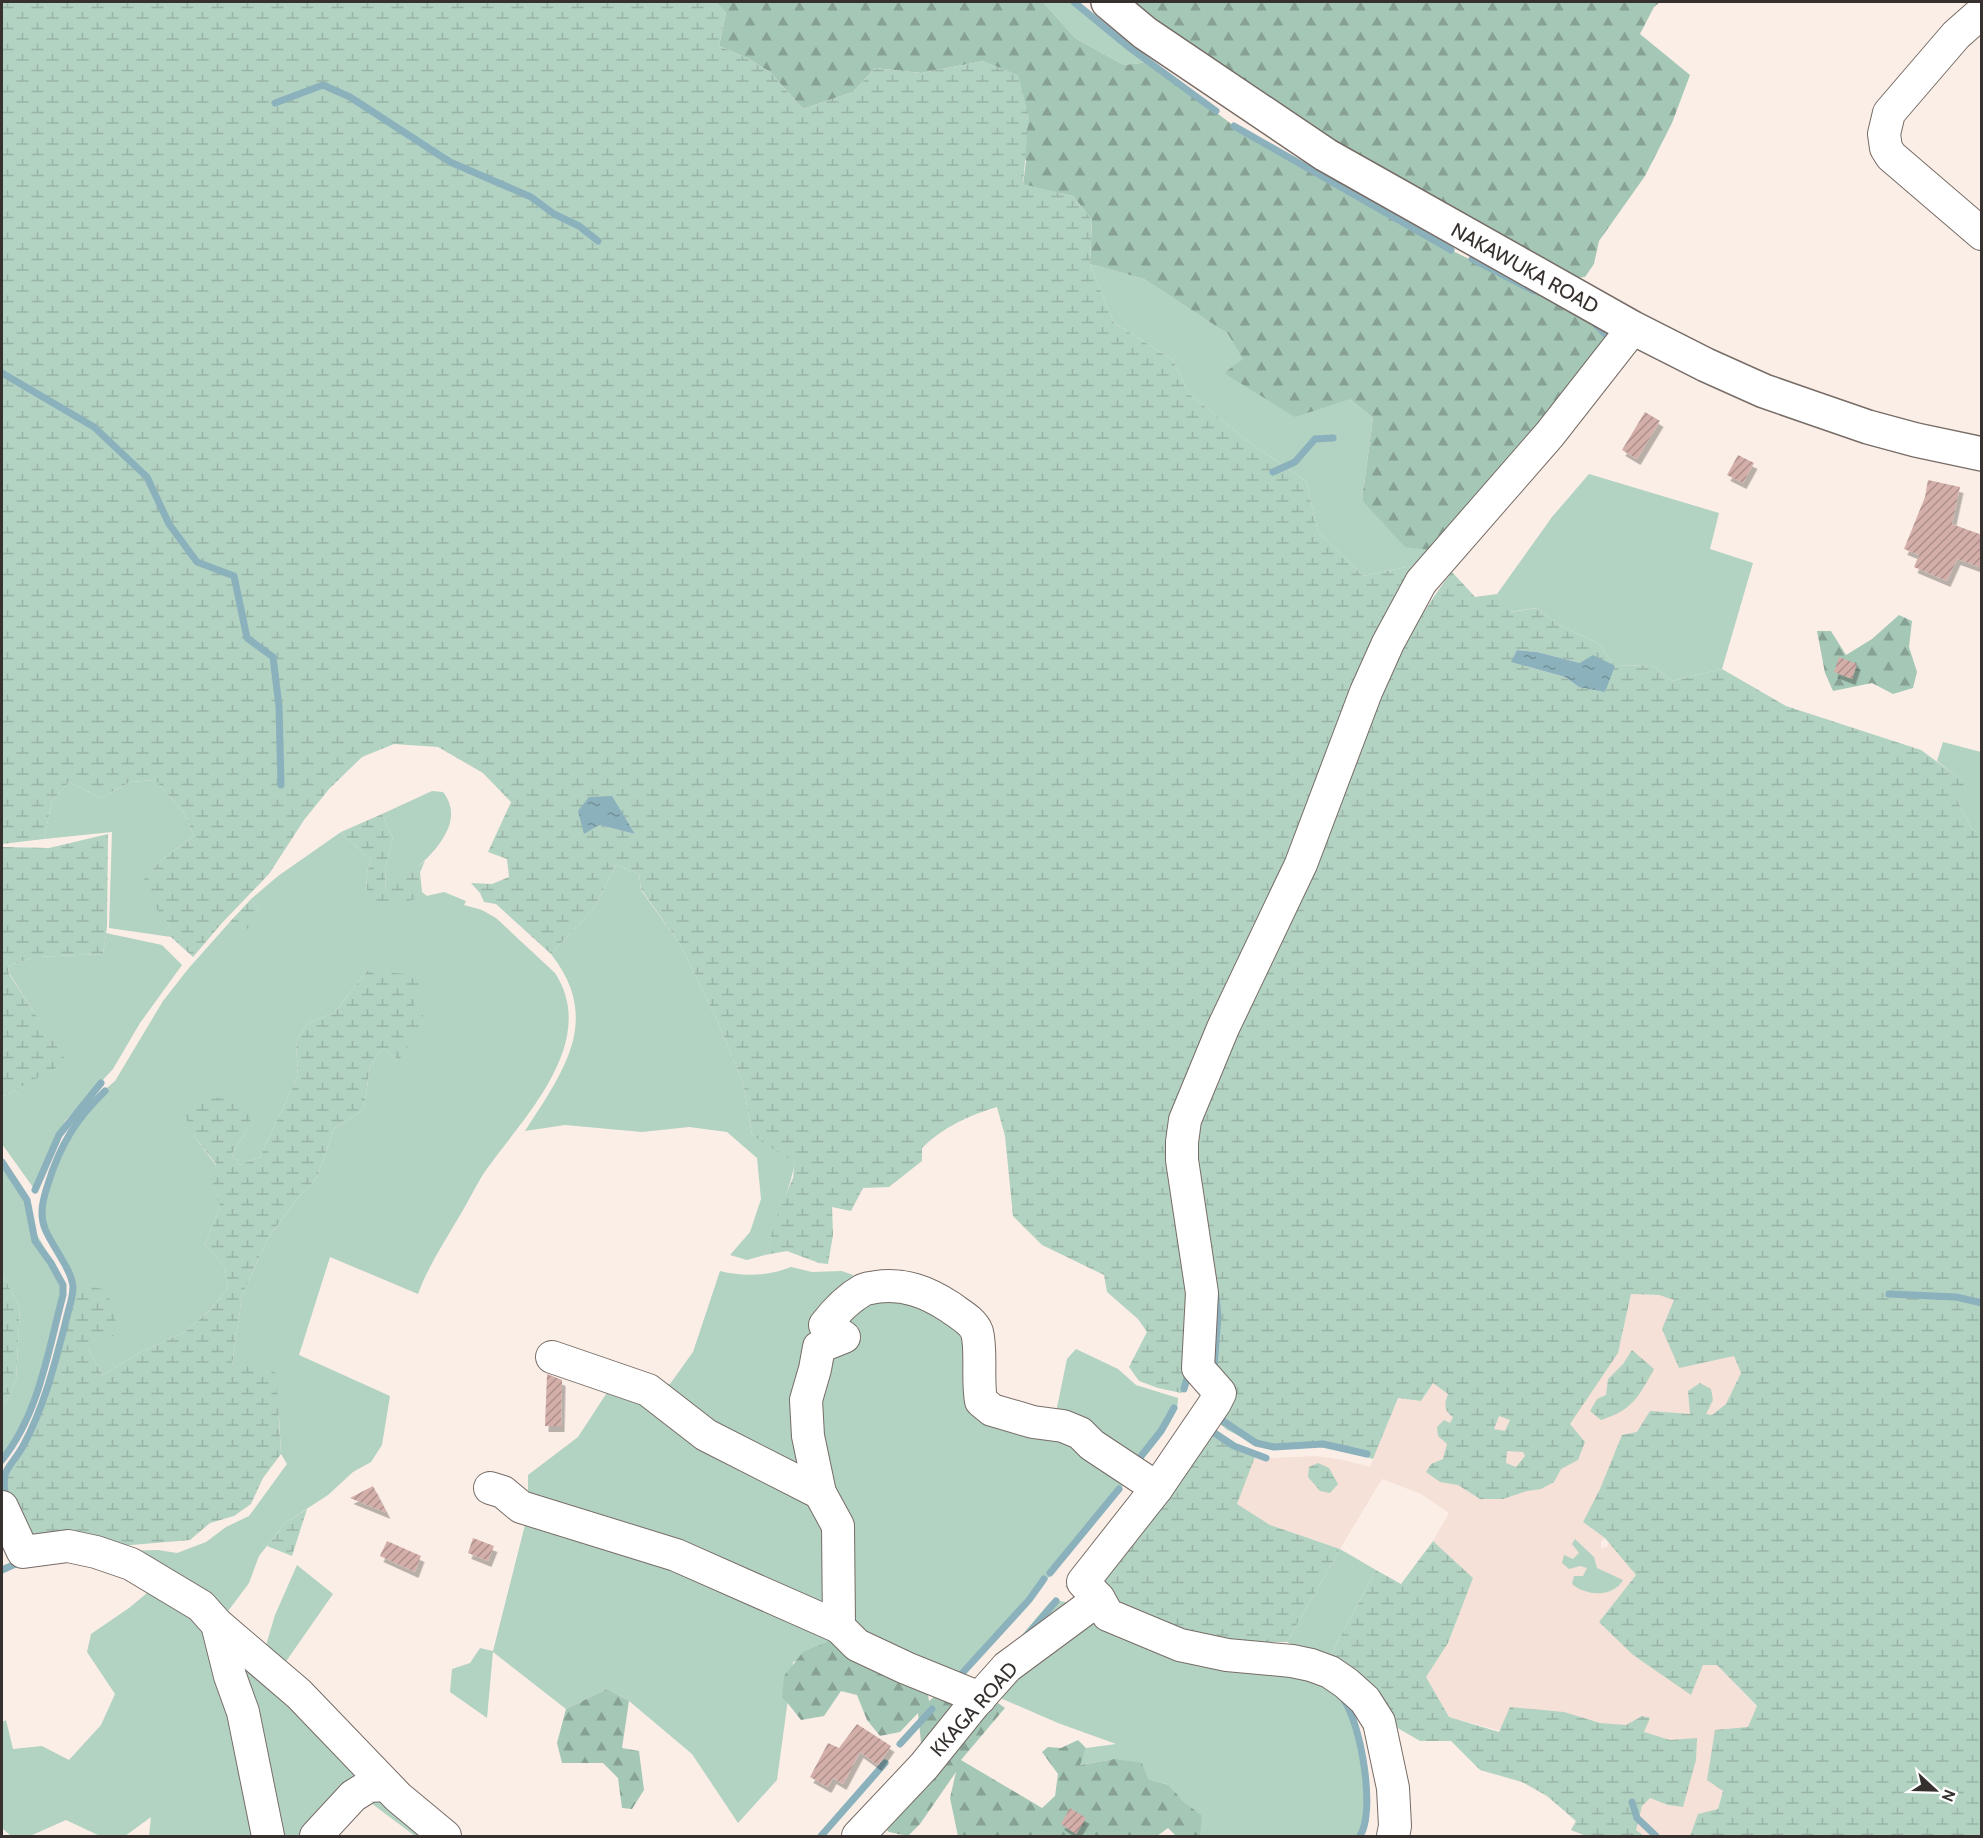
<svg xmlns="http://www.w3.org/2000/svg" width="1983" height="1838" font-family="Cabin,sans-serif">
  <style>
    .built { fill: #f5e1d7 }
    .grass { fill: #b2d2c2 }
    .forest { fill: url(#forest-firs) }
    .wetland { fill: url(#wetland-marsh); fill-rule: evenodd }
    .water { fill: url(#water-ripples) }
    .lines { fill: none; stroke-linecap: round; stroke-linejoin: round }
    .stream { stroke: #8bb1bc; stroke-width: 7 }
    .building { fill: url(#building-hatch); filter: url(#shadow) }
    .minor-casing { stroke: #776c66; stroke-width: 34 }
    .major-casing { stroke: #776c66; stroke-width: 36 }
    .minor { stroke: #fff; stroke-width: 32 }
    .major { stroke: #fff; stroke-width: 33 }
    .labels { text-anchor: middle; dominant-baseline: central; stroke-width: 4.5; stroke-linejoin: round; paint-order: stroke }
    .street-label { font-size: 20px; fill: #36312e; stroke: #fff }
  </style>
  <defs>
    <pattern id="forest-firs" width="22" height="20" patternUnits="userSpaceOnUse" patternTransform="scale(1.5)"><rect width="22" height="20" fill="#a5c7b6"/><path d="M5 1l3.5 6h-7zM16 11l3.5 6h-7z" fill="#87a294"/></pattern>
    <pattern id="wetland-marsh" width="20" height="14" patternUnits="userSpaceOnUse" patternTransform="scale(1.5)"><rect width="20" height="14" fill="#b2d2c2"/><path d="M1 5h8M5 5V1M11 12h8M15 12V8" fill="none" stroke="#9ab5a7"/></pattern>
    <pattern id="water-ripples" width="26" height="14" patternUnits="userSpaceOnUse" patternTransform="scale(1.5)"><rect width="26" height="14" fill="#8bb1bc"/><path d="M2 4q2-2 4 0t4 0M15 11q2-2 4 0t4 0" fill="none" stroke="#729199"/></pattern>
    <pattern id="building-hatch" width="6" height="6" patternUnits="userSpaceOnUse" patternTransform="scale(1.5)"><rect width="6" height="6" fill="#d4afaa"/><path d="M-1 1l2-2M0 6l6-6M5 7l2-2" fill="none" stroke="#ad8f8b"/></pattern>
    <filter id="shadow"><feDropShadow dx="3.5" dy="6" stdDeviation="0" flood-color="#0004"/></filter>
  </defs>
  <rect width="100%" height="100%" fill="#fbeee7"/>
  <path class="built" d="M1631,1294L1659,1295L1674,1300L1734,1356L1741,1373L1726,1404L1712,1415L1637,1433L1600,1489L1583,1522L1605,1538L1601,1541V1548L1607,1547L1609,1542L1636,1575L1599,1622L1633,1655L1691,1694L1703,1665H1717L1757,1707L1723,1790L1718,1809L1698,1815L1690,1836H1586L1571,1830L1610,1760L1449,1717L1426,1677L1448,1643L1473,1578L1433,1541L1449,1513L1421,1494L1382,1479L1340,1549L1270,1525L1236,1504L1256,1454L1272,1458L1316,1456L1344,1460L1370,1467L1398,1398L1421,1401L1464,1335L1618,1353Z"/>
  <g class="grass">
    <path d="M1043,2H1074L1150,62L1124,65L1075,38Z"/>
    <path d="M1090,264L1144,279L1228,334L1244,359L1224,373L1350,399L1373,418L1362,500L1431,550L1426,563L1363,576L1318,532L1306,481L1253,445L1189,394L1173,360L1114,323Z"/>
    <path d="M1589,474L1719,513L1710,549L1753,563L1722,669L1672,681L1652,665L1615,666L1598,643L1560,626L1537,608L1509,612L1497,594L1552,517Z"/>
    <path d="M1943,742L1981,752V834L1972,829L1957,800L1969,786L1937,761Z"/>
    <path d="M155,780L184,813L194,836L160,861L139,886L171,927V937L109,928L112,832L44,839L52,801L69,782L101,798L130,782Z"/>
    <path d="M432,791L443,792C473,830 412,872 386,893L385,869L393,838L382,814Z"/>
    <path d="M341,832L371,860L366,876L367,894L409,900L444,892L466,901L464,905L482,910L496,918L555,973C600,1042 523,1118 486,1170C477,1183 471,1197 463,1210C447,1238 429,1264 418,1294L330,1257L299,1355L390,1396L382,1445L371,1462L353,1472L328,1495L285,1523L259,1556L249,1583L223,1618L125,1551L158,1550L177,1553L206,1542L226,1527L249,1516L287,1464L281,1454L279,1417L258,1365H232L242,1296L268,1238L296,1200L317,1178L334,1129L364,1109L370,1066L383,1048L398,1059L367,971L334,1013L308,1023L296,1041L298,1076L260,1157L239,1165L232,1154L247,1130L193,1135L216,1165L212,1178L220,1207L205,1245L225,1267L228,1288L210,1310L185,1332L137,1354L103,1375L88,1349L107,1291L69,1282L66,1272L42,1229L39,1214L51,1167L63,1141L77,1117L89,1103L115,1081L163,1001L188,969L228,924L249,928L259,910L251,899L278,876Z"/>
    <path d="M616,865L639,874L641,890L680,944L717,1020L743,1082L752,1135L796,1156C791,1189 775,1223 765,1255L747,1260L730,1255L750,1232L761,1199L757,1158L727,1132L689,1127L642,1132L565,1125L525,1131C563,1072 603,1020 551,954L594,908Z"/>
    <path d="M106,933L162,945L182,965L140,1023L113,1069L65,1121L35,1190L2,1144V1097L66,1062L9,973L8,966L35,957L103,954Z"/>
    <path d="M2,1158L26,1194L36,1233L61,1276L65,1285V1294C50,1351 40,1416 2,1463V1405L7,1400L16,1381L20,1308L2,1273Z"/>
    <path d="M791,1267L812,1272L842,1271L853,1275L856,1283L819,1326L809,1480L633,1380L670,1384L693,1352L720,1271C744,1277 769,1276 791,1267Z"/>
    <path d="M875,1294L959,1318L978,1402L1059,1428L1125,1483L1037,1592L961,1677L880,1653L845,1610L814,1430L825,1342Z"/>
    <path d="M1076,1349L1118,1369L1136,1385L1178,1398C1180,1419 1144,1457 1131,1474L1054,1422L1067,1359Z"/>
    <path d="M610,1388L629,1395L819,1500L834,1614L528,1502V1475L578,1437Z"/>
    <path d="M527,1517L623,1546L847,1643L793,1662L777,1780L738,1823L692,1754L629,1701L607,1689L566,1709L493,1652L487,1718L450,1692L452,1669L470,1663L480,1648L493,1651Z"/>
    <path d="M1575,1539L1594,1557L1597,1568L1623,1580C1613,1598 1586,1596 1572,1584L1574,1576H1583L1587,1568L1580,1566L1569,1569L1562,1563L1564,1555L1573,1559L1579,1553L1572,1544Z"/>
    <path d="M1340,1549L1376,1570L1327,1662L1287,1642Z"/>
    <path d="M297,1565L333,1594L280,1670L264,1652L275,1615Z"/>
    <path d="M153,1588L203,1613L263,1836H149L151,1817L125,1836H100L66,1820L30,1836H11L2,1828V1722L6,1720L13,1749L42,1746L69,1760L101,1725L115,1694L87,1652L91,1634L129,1608Z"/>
    <path d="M1061,1601L1307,1667L1353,1710L1364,1754L1369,1799V1821L1362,1836H1199L1201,1816L1183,1801L1169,1785L1148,1779L1114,1759L1079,1765L1086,1748L1116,1744L1058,1723L977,1688L1050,1602Z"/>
    <path d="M221,1633L376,1781L308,1836H271Z"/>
    <path d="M369,1792L439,1836H415L363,1797Z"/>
  </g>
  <g class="forest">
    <path d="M716,2H1043L1075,38L1124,65L1150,62L1234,126L1451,250L1569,309L1601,328L1608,337L1598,356L1431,550L1405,547L1362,500L1373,418L1350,399L1295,417L1224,373L1243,359L1228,334L1144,279L1090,264L1092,220L1073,196L1023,185L1026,161L984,61L921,73L875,68L853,92L803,109L770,72L747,58L719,46L726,13Z"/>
    <path d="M1132,2H1660L1654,7L1640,34L1690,75L1672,123L1645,176L1599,241L1594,264L1585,277L1572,278L1457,221L1211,61Z"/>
    <path d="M1899,615L1912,621L1909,647L1917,672L1913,688L1893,694L1872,683L1833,691L1825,673L1817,631H1831L1846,655L1872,639Z"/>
    <path d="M829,1641L848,1645L927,1688L929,1701L945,1688L984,1693L1005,1708L961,1760L1042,1808L1055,1796L1058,1774L1042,1752L1048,1747L1061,1748L1078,1740L1086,1748L1080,1765L1114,1759L1142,1763L1148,1779L1169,1785L1183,1801L1202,1816L1200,1836H1176L1168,1828L1157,1836H958L950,1798L956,1772L920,1824L908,1836L889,1832L876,1819L922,1752L918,1713L900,1732L880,1736L867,1720L857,1695L841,1691L824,1716L801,1720L782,1696L784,1676L803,1652Z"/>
    <path d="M607,1689L629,1701L622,1748L639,1751L644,1790L632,1809L622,1808L618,1778L603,1763H562L557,1743L566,1709Z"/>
  </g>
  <g class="wetland">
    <path d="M2,2H716L726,13L719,46L747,58L770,72L803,109L853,92L875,68L921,73L984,61L1018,75L1029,116L1023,184L1073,196L1092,220L1090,264L1114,323L1173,360L1189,394L1253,445L1306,481L1318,532L1363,576L1426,563L1187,1081L1196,1346L1186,1390L1181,1393L1158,1388L1139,1381L1129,1367L1147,1332L1138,1319L1107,1292L1104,1275L1042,1245L1013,1216L1005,1136L997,1107C969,1115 942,1128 922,1148V1161L889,1187L863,1188L851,1211L832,1207L833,1235L828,1264L819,1263L787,1251L765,1255L778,1213L793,1178L795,1157L787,1158L752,1135L743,1082L717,1020L680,944L641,889L639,874L616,865L594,908L551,954L496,904L484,902L480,893L471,883L492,884L509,877L507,859L488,852L511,802L483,773L438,747L394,744L362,757L329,789L304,820L269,874L222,923L193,957L171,937V927L138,886L160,861L194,836L184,813L155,780L130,782L101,798L69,782L52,801L44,839L2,844ZM611,796L635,834L599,825Z"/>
    <path d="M1452,572L1475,597L1497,594L1510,612L1537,608L1560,626L1598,643L1615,666L1652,665L1672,681L1722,669L1786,706L1921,750L1970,786L1957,800L1972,829L1982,834L1981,1836H1690L1698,1814L1718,1809L1723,1791L1707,1780L1715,1730L1748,1727L1757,1706L1717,1665H1703L1691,1695L1633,1655L1599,1622L1636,1575L1605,1538L1583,1522L1600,1489L1622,1435L1637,1432L1650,1411L1690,1414L1688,1391L1700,1383L1711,1389L1713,1400L1706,1414L1712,1415L1726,1404L1741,1373L1734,1356L1679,1368L1662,1329L1674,1300L1659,1295L1631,1294L1618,1353L1570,1424L1585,1442L1578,1460L1561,1469L1554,1482L1541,1489L1527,1491L1503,1499H1480L1458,1485L1440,1482L1426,1472L1431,1464L1443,1459L1447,1444L1438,1436L1437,1427L1444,1420L1450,1423L1453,1417C1444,1411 1444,1404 1448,1394L1433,1383L1421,1401L1398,1398L1373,1459L1327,1446L1275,1449L1259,1445L1227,1430L1207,1412L1216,1280L1197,1185L1198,1117C1241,1016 1285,914 1328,813C1364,730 1396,643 1452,572ZM1517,650L1537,652L1580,663L1579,687L1565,677L1512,662ZM1499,1416L1510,1420L1505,1431L1494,1429ZM1507,1451L1523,1452L1525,1456L1516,1467L1506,1463Z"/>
    <path d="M382,814L393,838L385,869L386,892L425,861L420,872L422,892L427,896L381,908L367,894L366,876L371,860L341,832Z"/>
    <path d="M108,834L107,927L103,954L35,957L8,966L9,974L67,1062L2,1097V847L49,848Z"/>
    <path d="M251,899L259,910L256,919L249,929L228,924Z"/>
    <path d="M367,971L406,974L420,983L414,1005L426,1019L399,1060L383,1048L370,1066L364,1109L334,1129L317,1178L296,1200L268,1238L242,1296L232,1365H258L276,1373L281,1454L263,1478L251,1504L234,1516L210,1523L190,1540L120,1546L41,1545L6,1508L2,1473L21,1449L43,1394L72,1291L69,1282L107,1290L119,1333L88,1349L103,1375L137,1354L185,1332L210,1310L228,1288L225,1267L205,1245L220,1207L211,1178L216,1164L193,1135L183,1110L207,1097L233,1099L253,1113L247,1130L232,1154L239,1165L260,1157L298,1076L296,1041L308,1023L334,1013Z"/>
    <path d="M2,1273L20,1308L16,1381L7,1400L2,1405Z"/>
    <path d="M1632,1350L1654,1369C1639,1396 1633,1410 1601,1420L1590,1411L1597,1399L1606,1395L1608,1379L1623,1364Z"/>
    <path d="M1204,1424L1233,1442L1256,1454L1237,1504L1270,1525L1340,1549L1287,1642H1210L1085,1597L1065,1587L1166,1459Z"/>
    <path d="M1318,1463L1329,1468L1338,1484L1330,1493L1320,1491L1308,1477L1309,1467Z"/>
    <path d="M307,1509L292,1556L267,1546L285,1523Z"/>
    <path d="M1433,1541L1473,1578L1448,1643L1426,1677L1449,1717L1499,1732L1510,1707L1564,1712L1600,1723L1626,1725L1642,1716L1650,1718L1644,1732L1670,1740L1697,1738L1696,1760L1683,1807L1668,1805L1650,1798L1642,1806L1636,1830L1644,1836H1586L1571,1830L1576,1821L1547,1796L1522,1782L1480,1770L1451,1741H1420L1365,1709L1327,1662L1376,1570L1401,1584Z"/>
  </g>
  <g class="water">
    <path d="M1517,650L1537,652L1580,663L1593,655L1615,666L1605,692L1579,687L1565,677L1511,662Z"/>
    <path d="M612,796L635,834L599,825L584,834L578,811L589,797Z"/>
  </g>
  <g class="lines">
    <g class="stream">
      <path d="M1074,2L1130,48L1216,111"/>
      <path d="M275,103L323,85L350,97L450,162L531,197L554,214L579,226L598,241"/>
      <path d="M1234,126L1451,250"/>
      <path d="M1472,259L1534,291"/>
      <path d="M1596,325L1608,337"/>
      <path d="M2,373L94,427L147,477L169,524L197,562L234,576L247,638L273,657L279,706L281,785"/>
      <path d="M1273,472L1295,462L1315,439L1333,438"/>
      <path d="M2,1162L27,1200L35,1241L51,1263L63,1285V1295C48,1351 39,1414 2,1460"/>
      <path d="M35,1190L59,1135L101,1083"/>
      <path d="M1889,1294L1956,1297L1982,1303"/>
      <path d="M1214,1366L1218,1316L1216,1296"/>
      <path d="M1184,1389L1189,1371"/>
      <path d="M1217,1417L1256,1443L1274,1447L1323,1444L1367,1454"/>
      <path d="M1207,1428L1234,1446L1266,1458"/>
      <path d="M1134,1465L1161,1431L1174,1408"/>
      <path d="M6,1499C0,1466 10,1470 23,1446C47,1402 58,1350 71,1301C72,1297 73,1292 73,1287C72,1270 52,1246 45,1229C39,1214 43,1199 48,1184C60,1145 76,1119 105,1091"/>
      <path d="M2,1570L22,1561"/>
      <path d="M1050,1573L1119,1489"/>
      <path d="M1028,1634L1056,1601"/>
      <path d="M956,1680L1029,1600L1044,1579"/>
      <path d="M1344,1700C1361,1725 1376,1811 1360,1836"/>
      <path d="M900,1744L932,1709"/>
      <path d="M1632,1802L1637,1818L1656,1836"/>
      <path d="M821,1836L885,1763"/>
    </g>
  </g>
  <g class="building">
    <path d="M1645,412L1660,421L1637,459L1622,450Z"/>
    <path d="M1738,455L1754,463L1743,483L1727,475Z"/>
    <path d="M1928,480L1960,487L1952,524L1982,535V568L1957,559L1947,581L1914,567L1919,555L1904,549L1925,497Z"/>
    <path d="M1839,657L1857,664L1852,679L1834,672Z"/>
    <path d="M547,1374L562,1380L561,1426H545Z"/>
    <path d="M373,1486L387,1513L350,1498Z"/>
    <path d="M473,1538L494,1546L488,1561L468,1553Z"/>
    <path d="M387,1541L421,1556L415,1572L380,1556Z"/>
    <path d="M857,1724L891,1746L878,1765L860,1752L843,1784L833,1778L828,1787L810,1777L828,1743L839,1748Z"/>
    <path d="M1070,1808L1086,1818L1076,1834L1061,1824Z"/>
  </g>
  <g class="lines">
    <defs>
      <g id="minor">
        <path d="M1982,12L1956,35L1889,113L1884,134L1886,148L1891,156L1982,234"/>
        <path d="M552,1357L648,1390L706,1435L820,1493"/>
        <path d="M490,1488L503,1492L521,1507L676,1555L839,1627L857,1645L906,1668L980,1698"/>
        <path d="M2,1507L23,1552L68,1546L96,1552L131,1564L201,1606L217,1624L299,1694L398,1797L445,1836"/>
        <path d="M1099,1599L1108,1615L1180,1645L1227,1655L1292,1661L1311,1665L1330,1672L1346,1683L1365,1700L1379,1722L1393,1788L1395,1826L1393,1836"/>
        <path d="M217,1624L230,1676L243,1712L268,1836"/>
        <path d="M839,1627L838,1526L820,1493L808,1436L806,1400L815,1369L819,1347L844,1337L825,1325C835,1312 849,1298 863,1290C866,1288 872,1288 876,1287C904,1283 927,1292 950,1307C959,1314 973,1321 977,1332C982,1351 977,1379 981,1401L992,1410L1033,1422L1063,1426L1080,1433L1092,1445L1157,1488"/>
        <path d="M316,1836L353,1796L369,1786L386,1785"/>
        <path d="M858,1836L924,1766L974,1704L1007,1667L1099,1599L1083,1582L1157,1488L1215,1403L1220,1393L1198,1368L1202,1293L1182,1160V1142L1185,1120L1223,1028L1301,864L1366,692L1388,643L1421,582L1550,434L1633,328"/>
      </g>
      <path id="major" d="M1108,2L1145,33L1326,155L1633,328L1706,365L1764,391L1810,407L1868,427L1916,440L1982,454"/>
    </defs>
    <use href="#minor" class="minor-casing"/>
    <use href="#major" class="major-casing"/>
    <use href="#minor" class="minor"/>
    <use href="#major" class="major"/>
  </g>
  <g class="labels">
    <g class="street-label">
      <text transform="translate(1525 268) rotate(29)">NAKAWUKA ROAD</text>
      <text transform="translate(974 1709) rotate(-48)">KKAGA ROAD</text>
    </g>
  </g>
  <rect width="1983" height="1838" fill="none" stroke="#36312e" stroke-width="6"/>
  <g transform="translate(1935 1790) rotate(112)" stroke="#ffffff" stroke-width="4.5" paint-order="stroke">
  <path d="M0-4.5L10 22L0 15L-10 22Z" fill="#36312e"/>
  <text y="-9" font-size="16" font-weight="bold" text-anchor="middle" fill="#36312e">N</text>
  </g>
</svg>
